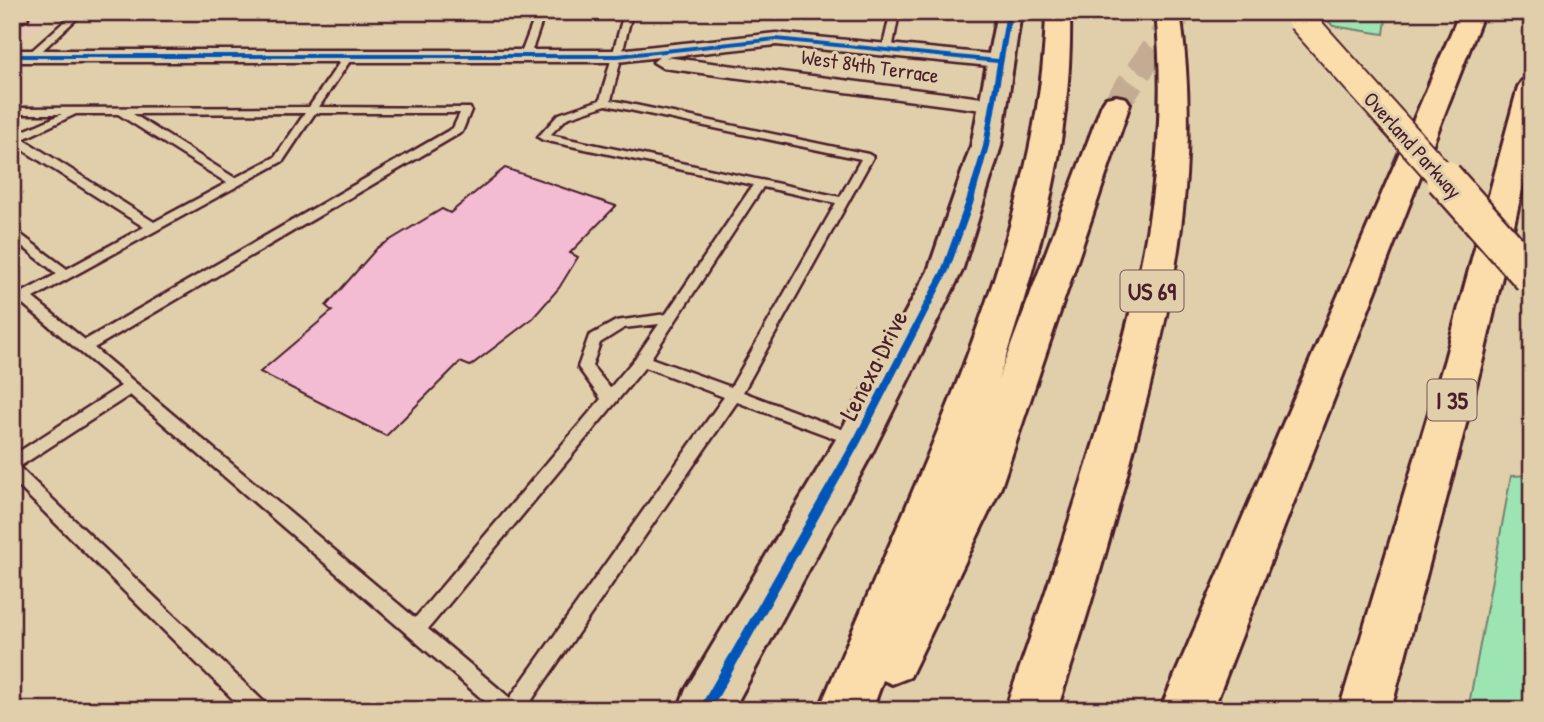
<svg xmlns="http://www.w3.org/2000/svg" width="1544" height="722" font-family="'Patrick Hand',sans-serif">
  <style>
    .built { fill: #e7c9b8 }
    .green { fill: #9ce5b3; stroke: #73826f; stroke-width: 2 }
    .building { fill: #f4bcd3; stroke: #4a1f2b; stroke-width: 2 }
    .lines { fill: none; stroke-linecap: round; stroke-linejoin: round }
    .highway-tunnel { stroke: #c3ac92; stroke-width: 27; stroke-dasharray: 27 13; stroke-linecap: butt }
    .lane-casing { stroke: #4a1f2b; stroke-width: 5 }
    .street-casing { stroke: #4a1f2b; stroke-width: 5 }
    .secondary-casing { stroke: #4a1f2b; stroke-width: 6 }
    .highway-casing { stroke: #4a1f2b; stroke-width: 6 }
    .lane { fill: #e1cfac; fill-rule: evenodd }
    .street { fill: #e1cfac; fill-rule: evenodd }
    .secondary { fill: #e1cfac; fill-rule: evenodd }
    .highway { fill: #faddab; fill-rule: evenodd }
    .highway-bridge-far1-casing { stroke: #4a1f2b; stroke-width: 31; stroke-linecap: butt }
    .highway-bridge-casing { stroke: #4a1f2b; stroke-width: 41; stroke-linecap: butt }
    .highway-bridge-far1 { stroke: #faddab; stroke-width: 27 }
    .highway-bridge { stroke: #faddab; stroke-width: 36 }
    .cycleway-casing { stroke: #e1cfac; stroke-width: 4 }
    .cycleway { fill: #0057b8; fill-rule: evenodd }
    .labels { text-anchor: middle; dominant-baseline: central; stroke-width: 6; stroke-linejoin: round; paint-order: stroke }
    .far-street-label { font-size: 21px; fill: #4a1f2b; stroke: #e1cfac }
    .shield { fill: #e1cfac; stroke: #775452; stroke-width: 2 }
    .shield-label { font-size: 24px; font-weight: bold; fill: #4a1f2b }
    .street-label { font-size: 26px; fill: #4a1f2b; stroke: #e1cfac }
  </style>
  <rect width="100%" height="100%" fill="#e1cfac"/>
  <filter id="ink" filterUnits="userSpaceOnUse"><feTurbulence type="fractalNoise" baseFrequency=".0143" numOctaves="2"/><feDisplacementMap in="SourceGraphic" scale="14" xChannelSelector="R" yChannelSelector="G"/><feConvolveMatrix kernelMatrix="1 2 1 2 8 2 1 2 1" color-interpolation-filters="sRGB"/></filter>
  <g filter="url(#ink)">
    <path class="built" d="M12,12H54L17,44H12Z"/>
    <g class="green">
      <path d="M1320,12H1387L1384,34L1333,26Z"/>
      <path d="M1532,475V710H1468L1511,476Z"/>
    </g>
    <path class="building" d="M505,168L616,206L570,253L578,257L559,288L533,318L470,366L460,362L386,436L260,372L332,311L326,306L377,248L442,209L450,213Z"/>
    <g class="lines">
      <path class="highway-tunnel" d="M1116,104L1180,12"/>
      <defs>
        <g id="lane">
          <path d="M75,12H84L34,58H28V54Z"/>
          <path d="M537,12H545L530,56L522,58L520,56Z"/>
          <path d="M664,12L631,17L611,100L868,154L873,157L743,392L860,436L863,440L860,444L855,446L850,444L737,402L525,710H495L130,395L19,467L265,703L268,710H244L12,480V456L121,386L23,304L12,309V298L57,274L12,238V228L67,269L144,227L12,143V136L62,114H12V108L309,107L346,53L349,52L354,55L319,107L470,108L471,110L462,132L94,348L415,618L601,399L578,367L589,336L616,321L666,314L753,185L543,140L538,137L559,114L600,100L624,13ZM606,105L861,159L840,197L550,135L567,118ZM305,113L275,157L235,178L133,114ZM315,113H460L453,128L85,340L33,298L283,161ZM76,114H118L227,183L154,222L23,139ZM763,187L836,203L731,387L651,358ZM659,324L637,356L610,388L592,366L600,343L624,328ZM645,367L724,397L510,698L428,629Z"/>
          <path d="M881,12L899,13L892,50L887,53L882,50L890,15Z"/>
          <path d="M12,15H24L28,18L24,21H12Z"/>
        </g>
        <path id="street" d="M776,33L1000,55L1010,61L1000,67L776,45L665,57L990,99L1000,105L990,111L663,68L653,62L659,57L618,62H12V50H618Z"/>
        <path id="secondary" d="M997,12H1021L1001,146L962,271L872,453L733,710H678L685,691L842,429L928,271L971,146Z"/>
        <g id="highway">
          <path d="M1046,12H1070C1073,138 1038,262 998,380L1102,104L1106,98L1116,96L1126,98L1130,104L1001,487L910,677L892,684L883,680L872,710H819C878,567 945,429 993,282C1021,194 1044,105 1046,12Z"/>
          <path d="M1156,12H1180C1202,165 1175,294 1136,440C1113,531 1086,621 1057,710H1005C1037,620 1067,530 1095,439C1139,294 1171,165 1156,12Z"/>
          <path d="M1460,12H1484L1213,710H1160Z"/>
          <path d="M1532,79V147L1483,359L1391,710H1339L1445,359L1518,87L1522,81Z"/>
        </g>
      </defs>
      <use href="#lane" class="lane-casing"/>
      <use href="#street" class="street-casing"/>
      <use href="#secondary" class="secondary-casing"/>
      <use href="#highway" class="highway-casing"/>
      <use href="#lane" class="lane"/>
      <use href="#street" class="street"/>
      <use href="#secondary" class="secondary"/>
      <use href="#highway" class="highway"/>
      <defs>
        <path id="highway-bridge-far1" d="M1301,19L1445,180"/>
        <path id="highway-bridge" d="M1444,178L1532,277"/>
      </defs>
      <use href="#highway-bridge-far1" class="highway-bridge-far1-casing"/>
      <use href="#highway-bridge" class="highway-bridge-casing"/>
      <use href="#highway-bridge-far1" class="highway-bridge-far1"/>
      <use href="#highway-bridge" class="highway-bridge"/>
      <defs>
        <path id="cycleway" d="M1006,12H1012L989,146L973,204L949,271L860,444L711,710H698L854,438L941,271L965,204L983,146L997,63L776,41L618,58H12V54H618L776,37L998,59Z"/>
      </defs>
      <use href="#cycleway" class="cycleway-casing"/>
      <use href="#cycleway" class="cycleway"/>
    </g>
  </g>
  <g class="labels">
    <g class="far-street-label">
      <text transform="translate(870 66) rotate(8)">West 84th Terrace</text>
      <text transform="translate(1413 145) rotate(48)">Overland Parkway</text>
    </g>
    <g class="shield">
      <rect x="1120.5" y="270.5" width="63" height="41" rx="5"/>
      <rect x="1427.5" y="379.5" width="49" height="41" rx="5"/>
    </g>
    <g class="shield-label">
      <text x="1152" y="291">US 69</text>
      <text x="1452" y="400">I 35</text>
    </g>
    <g class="street-label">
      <text transform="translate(873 365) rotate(-63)">Lenexa Drive</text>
    </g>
  </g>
  <rect width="1544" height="722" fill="none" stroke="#e1cfac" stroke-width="42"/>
  <rect x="21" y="21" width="1502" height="680" fill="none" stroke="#4a1f2b" stroke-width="2.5" filter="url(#ink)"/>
</svg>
